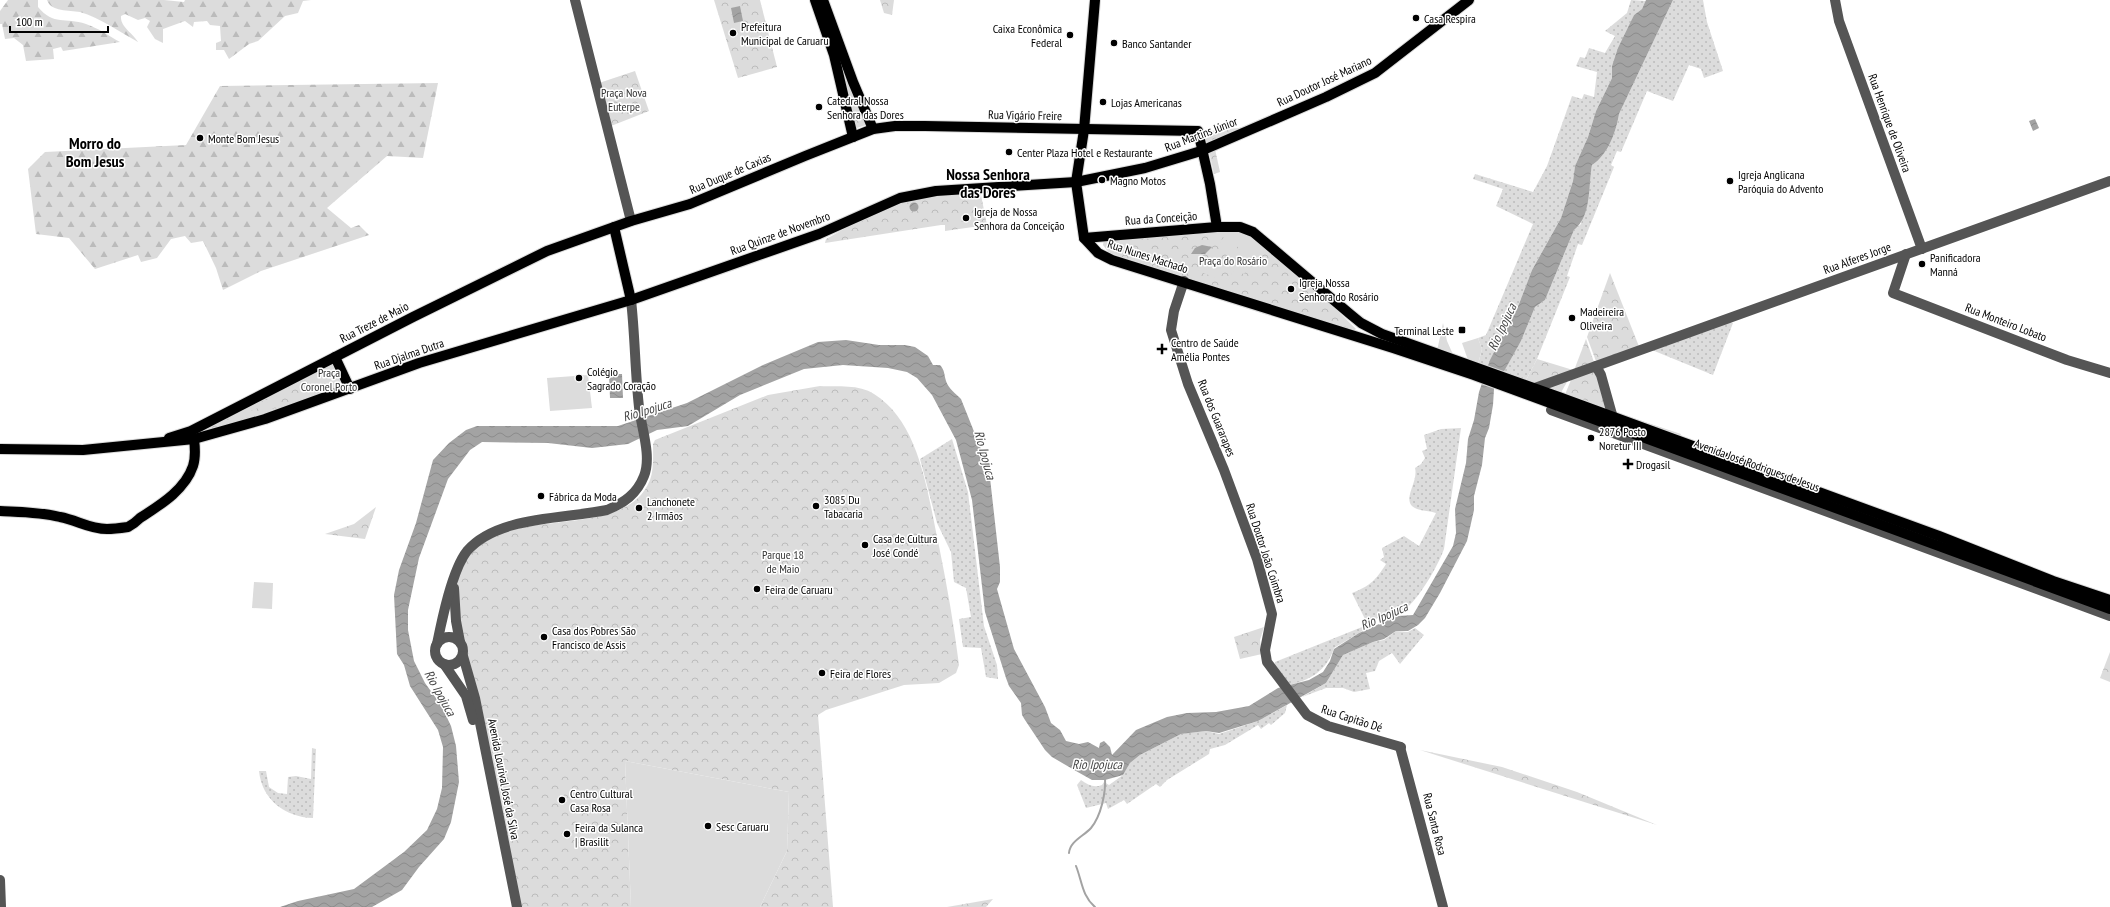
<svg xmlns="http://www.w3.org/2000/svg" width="2110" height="907" font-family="'PT Sans Narrow',sans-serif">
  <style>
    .grass { fill: url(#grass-dots) }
    .forest { fill: url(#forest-firs) }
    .park { fill: url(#park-crowns) }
    .garden { fill: #dcdcdc }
    .water { fill: url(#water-waves) }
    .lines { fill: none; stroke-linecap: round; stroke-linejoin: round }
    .stream { stroke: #a3a3a3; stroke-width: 2 }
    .major-casing { stroke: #dbdbdb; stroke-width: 12 }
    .minor { stroke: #555; stroke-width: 10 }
    .major { stroke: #000; stroke-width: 10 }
    .poi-dot { fill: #000; stroke: #fff; stroke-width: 1.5 }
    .labels { text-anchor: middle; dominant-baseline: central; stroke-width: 3; stroke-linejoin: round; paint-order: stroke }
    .poi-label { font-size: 12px; fill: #000; stroke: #fff; text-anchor: start }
    .street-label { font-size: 12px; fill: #000; stroke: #fff }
    .park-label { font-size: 12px; fill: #333; stroke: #fff }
    .water-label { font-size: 13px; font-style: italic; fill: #444; stroke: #fff }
    .district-label { font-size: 16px; font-weight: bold; fill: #000; stroke: #fff }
  </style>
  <defs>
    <pattern id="grass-dots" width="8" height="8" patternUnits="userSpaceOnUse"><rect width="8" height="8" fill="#dcdcdc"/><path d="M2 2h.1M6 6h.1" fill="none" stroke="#bbb" stroke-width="1.8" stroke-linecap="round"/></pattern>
    <pattern id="forest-firs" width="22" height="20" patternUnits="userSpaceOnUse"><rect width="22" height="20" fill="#dcdcdc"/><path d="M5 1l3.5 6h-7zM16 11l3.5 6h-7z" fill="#bbb"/></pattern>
    <pattern id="park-crowns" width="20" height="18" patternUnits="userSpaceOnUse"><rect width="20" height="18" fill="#dcdcdc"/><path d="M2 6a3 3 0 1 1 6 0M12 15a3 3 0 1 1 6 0" fill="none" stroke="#bbb"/></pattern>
    <pattern id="water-waves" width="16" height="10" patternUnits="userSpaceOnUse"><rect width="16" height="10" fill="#a3a3a3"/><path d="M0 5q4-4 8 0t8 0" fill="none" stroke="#8b8b8b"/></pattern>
  </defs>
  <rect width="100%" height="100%" fill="#fff"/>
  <g class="grass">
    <path d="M1631,0L1646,1L1642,9L1634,15L1612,66V78L1596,111L1588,137L1575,166L1573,181L1561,218L1532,270L1519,304L1508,322L1486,371L1477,368L1482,349L1478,338L1486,335L1533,224L1496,206L1503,189L1473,179L1475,174L1533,192L1547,166L1572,96L1582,99L1584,94L1594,97L1597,72L1576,66L1580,57L1585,58L1589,48L1605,53L1615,36L1605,31L1627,13Z"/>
    <path d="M1673,0H1703L1707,22L1723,71L1704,78L1701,69L1689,65L1673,101L1647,91L1621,152L1617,151L1611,165L1614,167L1582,245L1578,244L1567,276L1570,277L1537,359L1524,384L1500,376L1521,341L1535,307L1545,300L1574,230L1581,224L1592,165C1608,155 1616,132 1619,114Z"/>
    <path d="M1727,321L1733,323L1713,375L1652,350Z"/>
    <path d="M1461,428L1444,549C1439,564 1418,601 1404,610C1400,612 1399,610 1395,610C1391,611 1373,621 1367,623L1352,593C1370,586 1376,580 1386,564L1380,560L1384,557L1382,548L1404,536L1419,546L1436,513C1430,511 1423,511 1417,509C1399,502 1419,483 1415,468L1421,464L1425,458L1422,451L1427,449L1424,435L1441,429Z"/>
    <path d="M952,439L968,492L984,626L997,665L998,679L986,677L981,648L963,647L959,619L971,617L966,588L954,582L951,552L937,523L920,459Z"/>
    <path d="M1362,627H1369L1334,648C1327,671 1309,681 1288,685L1274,668L1275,662Z"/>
    <path d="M1415,628L1424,635L1400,664L1392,653L1379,661L1375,671L1366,673L1370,689L1354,692L1343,688H1326L1302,697L1326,683L1343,655L1373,642L1384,640L1396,631L1408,632Z"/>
    <path d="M1287,705L1285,713L1271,725L1269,723L1261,729L1258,725L1225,745L1210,749L1209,754L1167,780L1160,787L1156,784L1127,804L1124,800L1108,809L1106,803L1086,808L1077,785L1081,780C1088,785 1094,788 1102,785L1104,782L1109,785L1123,775L1130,763L1140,755L1181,734L1206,731L1219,734L1258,721Z"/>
    <path d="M312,748L316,749L313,818C285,817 262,800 259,771H266L269,787L278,793L287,794L288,777L296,776L311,779Z"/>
  </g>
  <g class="forest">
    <path d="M8,0H38V7C54,26 65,17 86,24C98,28 109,36 120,42L63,51L61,47L53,49L54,59L26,61L23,45L14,38L5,39L2,24H0V11Z"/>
    <path d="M47,0H164L184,2L185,0H311L303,1L298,13L285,16L258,41L249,44L229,59L224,50H216V43L221,41L220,26L210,25L207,21L194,22L193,27L185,21L163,29V43L155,39L147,27L150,21L145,18L138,20L125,14L121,16C120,27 133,33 138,42C120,32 100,18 80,12C69,10 51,12 47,0Z"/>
    <path d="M438,83L423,158L387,156L327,208L351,228L359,225L369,235L261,271L223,290L216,268L203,241L191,243L185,236L171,239L157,258L141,262L138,255L95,269L69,238L36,234L28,169L45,152L186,145L220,86Z"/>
  </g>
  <g class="park">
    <path d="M714,0H760L777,67L738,78Z"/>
    <path d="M880,0H894L892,15L884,13Z"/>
    <path d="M839,48L869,124L854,129L836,58Z"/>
    <path d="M635,71L649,111L611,126L599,83Z"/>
    <path d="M1256,126L1204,148L1201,132Z"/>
    <path d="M1215,149L1220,172L1214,174L1209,151Z"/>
    <path d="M980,190L987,225L945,231V225H941L825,243L826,239L880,209L943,192Z"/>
    <path d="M1217,231L1252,235L1311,284L1356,329L1353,331L1109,253L1103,245L1104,239Z"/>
    <path d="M1610,273L1640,349L1597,364L1587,337Z"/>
    <path d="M1586,339L1595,365L1573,373Z"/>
    <path d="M338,358L351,387L202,435L200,430Z"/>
    <path d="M1537,359L1573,370L1535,387L1524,384Z"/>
    <path d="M1596,367L1612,416L1564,397L1573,375Z"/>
    <path d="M1571,375L1559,396L1537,388Z"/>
    <path d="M820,386C838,387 859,384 874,394C921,423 928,497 939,546C947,586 954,625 959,665L956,673L939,683L904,685L826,710L818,715L833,907H760L787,851L789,792L625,761L631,907H518L461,631C459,614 455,596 458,579C474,492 622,551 650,480C654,469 653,456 653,444L655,440L768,395Z"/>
    <path d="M376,507L365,539L325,534L354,524Z"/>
    <path d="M1264,627L1260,640L1262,654L1240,659L1234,637Z"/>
    <path d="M2110,652V682L2100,678Z"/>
    <path d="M1420,750L1502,767L1577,792L1657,825Z"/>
    <path d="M993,899L986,907H947Z"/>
  </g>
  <g class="garden">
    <path d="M1239,230L1263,242L1240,245L1229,253L1218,247L1227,231Z"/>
    <path d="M1122,238L1120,244L1122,255L1110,251L1105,245L1107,239Z"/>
    <path d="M1264,244L1263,253L1256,255L1250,264L1231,253C1240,244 1251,245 1264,244Z"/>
    <path d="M1229,255L1249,266L1244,274L1224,264L1217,270L1219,277C1225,281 1233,278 1232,270L1234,271L1228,280L1224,281L1198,271L1215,267Z"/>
    <path d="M1443,323L1447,341L1455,359L1437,351Z"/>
    <path d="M1478,338L1482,349L1478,364L1468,360L1462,343Z"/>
    <path d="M334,366L342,374L337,376L334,369L252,411L251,408Z"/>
    <path d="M331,375L334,382L327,385L326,382L316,385L314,381Z"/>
    <path d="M588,375L592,408L550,411L547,378Z"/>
    <path d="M344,377L347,385L277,410L276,408L297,401V399L308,394L310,396L341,386L338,379Z"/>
    <path d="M250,408L253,415L275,408L276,410L242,419V413Z"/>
    <path d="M1627,416L1681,434L1679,439L1630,421Z"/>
    <path d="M254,582L273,583L272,609L252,608Z"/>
    <path d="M625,761L789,792L787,851L760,907H631Z"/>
  </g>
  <g class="water">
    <path d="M1646,0H1673L1619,114C1616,132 1608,155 1592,165C1588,185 1592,216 1574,230L1545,300L1535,307L1521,341L1494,389L1493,405L1489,428L1485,438L1482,465L1474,496V510L1467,541L1440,593L1425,618L1418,625L1408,631H1396L1384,639L1373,642L1343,655L1326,683L1258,721L1219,733L1206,731L1181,734L1140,755L1130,763L1123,775L1105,780H1092L1076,771L1052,757L1045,750L1025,720L1022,715L1021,703L1009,686L1006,678L985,612L972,500L956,440L932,395L917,378L907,372L888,368L843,365L804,369L740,395L688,426L657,430L628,444L592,448L548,443L482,442L470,450L448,479L419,558L408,610V630L414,661L425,683L441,705L451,726L456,746L459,782L451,822L444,839L419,867L402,890L372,907H280L298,901L354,889L404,852L427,830L437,809L442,788L443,747L438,730L410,686L404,665L397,654L394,595L399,570L416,523L433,460L449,443L466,430L477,426H618L687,403L763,365L818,342L846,340L879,345H905L915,347L928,356L933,365H940C945,371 944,374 946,381C948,388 956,394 961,399L989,469L1000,567V582L997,589L1014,649L1045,707L1051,723L1060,730L1066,741L1079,744L1088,742L1099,748L1100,743L1104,741L1110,747L1112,755L1136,730L1167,717L1187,713L1216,712L1249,706L1278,688L1309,680L1323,672L1330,661L1334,649L1359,633L1388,620L1398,616L1413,615L1453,546L1456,533L1455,509L1466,463L1468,439L1474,420L1479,392L1490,360L1519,304L1532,270L1561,218L1573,181L1575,166L1588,137L1596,111L1612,78V66L1618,48L1634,15L1642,9Z"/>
    <path d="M740,6L743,21L734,23L731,8Z"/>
    <path d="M2035,119L2039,128L2033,131L2029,121Z"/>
    <circle cx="914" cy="207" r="4.5"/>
    <path d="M1202,245L1212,247L1205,254H1191L1195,248Z"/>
    <path d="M609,374H622L623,398H610Z"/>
  </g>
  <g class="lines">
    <g class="stream">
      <path d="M1069,853C1070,841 1084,836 1091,828C1101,816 1106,793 1105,777"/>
      <path d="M1076,866C1082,881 1082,896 1095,907"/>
    </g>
    <defs>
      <g id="major">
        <path d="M815,0L834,55L853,137"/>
        <path d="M823,0L853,82L873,129"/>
        <path d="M1095,0L1084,130L1076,182L1084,238L1098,253L1112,260L1393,348L1474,375L2110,609"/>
        <path d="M614,227L631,300"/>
        <path d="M1084,238L1217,227H1240L1253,232L1350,314L1361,323L1382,334L1559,397L1939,536L2053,581L2110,600"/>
        <path d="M335,357L350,389"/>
        <path d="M169,438L191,431L413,317L547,251L631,221L690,204L805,156L873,129L895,126H925L1198,131L1210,184L1217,227"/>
        <path d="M0,449L83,450L194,439L265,419L419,363L631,300L819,234L900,198L936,191L1076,182L1145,168L1201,151L1326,97L1375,73L1469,0"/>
        <path d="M0,511C20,512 41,512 60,517C77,520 89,529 107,529C113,529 121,528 128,527C132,525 137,521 140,518C160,505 185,490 193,466C196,457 195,447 194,439"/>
      </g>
    </defs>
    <use href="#major" class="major-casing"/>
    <g class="minor">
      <path d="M575,0L631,221"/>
      <path d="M1835,0L1839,21L1922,249"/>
      <path d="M1906,254L1893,293L2067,360L2110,373"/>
      <path d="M1184,281L1174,311L1171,330L1188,384L1224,470L1257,559L1272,614L1265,650L1267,662L1307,715L1328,726L1401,747"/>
      <path d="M1596,366L1601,375L1615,425"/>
      <path d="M1535,388L2110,181"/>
      <path d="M1551,410L2110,616"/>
      <path d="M454,588L456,621L460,642"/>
      <circle cx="449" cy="651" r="14"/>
      <path d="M437,644C442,619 452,570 467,551C497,516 564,519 607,510C624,503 637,494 644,476C652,456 641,427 639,407C635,371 635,335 631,300"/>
      <path d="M463,656L475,698L517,907"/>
      <path d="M444,664L466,696L473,720"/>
      <path d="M1400,747L1443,907"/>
      <path d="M0,880L1,907"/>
    </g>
    <use href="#major" class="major"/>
  </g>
  <g class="poi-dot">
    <circle cx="1416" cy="18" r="4"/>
    <circle cx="733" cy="33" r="4"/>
    <circle cx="1070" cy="35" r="4"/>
    <circle cx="1114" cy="43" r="4"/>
    <circle cx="1103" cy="102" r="4"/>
    <circle cx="819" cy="107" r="4"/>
    <circle cx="200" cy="138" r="4"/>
    <circle cx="1009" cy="152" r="4"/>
    <circle cx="1102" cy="180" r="4"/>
    <circle cx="1730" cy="181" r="4"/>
    <circle cx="966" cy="218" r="4"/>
    <circle cx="1922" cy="264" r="4"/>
    <circle cx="1291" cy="289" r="4"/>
    <circle cx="1572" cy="318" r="4"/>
    <rect x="1458" y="326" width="8" height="8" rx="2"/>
    <path d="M1160 343h4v4h4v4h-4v4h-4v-4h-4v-4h4z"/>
    <circle cx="579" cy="378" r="4"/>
    <circle cx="1591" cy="438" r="4"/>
    <path d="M1626 458h4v4h4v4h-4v4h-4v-4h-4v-4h4z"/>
    <circle cx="541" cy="496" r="4"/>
    <circle cx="816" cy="506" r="4"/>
    <circle cx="639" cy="508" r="4"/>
    <circle cx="865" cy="545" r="4"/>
    <circle cx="757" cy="589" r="4"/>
    <circle cx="544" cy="637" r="4"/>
    <circle cx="822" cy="673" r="4"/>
    <circle cx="562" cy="800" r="4"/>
    <circle cx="708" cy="826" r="4"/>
    <circle cx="567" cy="834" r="4"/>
  </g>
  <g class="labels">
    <g class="poi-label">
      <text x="1424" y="18">Casa Respira</text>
      <text x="741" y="26">Prefeitura<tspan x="741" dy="14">Municipal de Caruaru</tspan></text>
      <text x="1062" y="28" text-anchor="end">Caixa Econômica<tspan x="1062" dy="14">Federal</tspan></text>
      <text x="1122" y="43">Banco Santander</text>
      <text x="827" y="100">Catedral Nossa<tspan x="827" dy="14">Senhora das Dores</tspan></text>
      <text x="1111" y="102">Lojas Americanas</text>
      <text x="208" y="138">Monte Bom Jesus</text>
      <text x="1017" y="152">Center Plaza Hotel e Restaurante</text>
      <text x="1738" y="174">Igreja Anglicana<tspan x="1738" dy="14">Paróquia do Advento</tspan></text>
      <text x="1110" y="180">Magno Motos</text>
      <text x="974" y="211">Igreja de Nossa<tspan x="974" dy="14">Senhora da Conceição</tspan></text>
      <text x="1930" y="257">Panificadora<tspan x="1930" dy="14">Manná</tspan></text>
      <text x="1299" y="282">Igreja Nossa<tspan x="1299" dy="14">Senhora do Rosário</tspan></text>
      <text x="1580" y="311">Madeireira<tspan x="1580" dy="14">Oliveira</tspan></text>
      <text x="1454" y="330" text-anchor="end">Terminal Leste</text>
      <text x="1171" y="342">Centro de Saúde<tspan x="1171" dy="14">Amélia Pontes</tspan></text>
      <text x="587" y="371">Colégio<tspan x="587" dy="14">Sagrado Coração</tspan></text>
      <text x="1599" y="431">2876 Posto<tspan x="1599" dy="14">Noretur III</tspan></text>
      <text x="1636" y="464">Drogasil</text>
      <text x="549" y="496">Fábrica da Moda</text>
      <text x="824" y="499">3085 Du<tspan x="824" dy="14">Tabacaria</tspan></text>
      <text x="647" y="501">Lanchonete<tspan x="647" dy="14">2 Irmãos</tspan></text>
      <text x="873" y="538">Casa de Cultura<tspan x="873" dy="14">José Condé</tspan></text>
      <text x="765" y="589">Feira de Caruaru</text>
      <text x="552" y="630">Casa dos Pobres São<tspan x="552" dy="14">Francisco de Assis</tspan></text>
      <text x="830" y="673">Feira de Flores</text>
      <text x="570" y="793">Centro Cultural<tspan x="570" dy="14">Casa Rosa</tspan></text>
      <text x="716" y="826">Sesc Caruaru</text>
      <text x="575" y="827">Feira da Sulanca<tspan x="575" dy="14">| Brasilit</tspan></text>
    </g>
    <g class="street-label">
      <text transform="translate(1324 81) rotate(-25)">Rua Doutor José Mariano</text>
      <text transform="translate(1025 115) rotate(1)">Rua Vigário Freire</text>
      <text transform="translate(1890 123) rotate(70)">Rua Henrique de Oliveira</text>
      <text transform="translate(1201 134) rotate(-21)">Rua Martins Júnior</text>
      <text transform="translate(730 173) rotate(-23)">Rua Duque de Caxias</text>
      <text transform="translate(1161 218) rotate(-4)">Rua da Conceição</text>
      <text transform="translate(780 233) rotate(-20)">Rua Quinze de Novembro</text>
      <text transform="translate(1148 256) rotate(18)">Rua Nunes Machado</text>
      <text transform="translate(1857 258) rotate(-20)">Rua Alferes Jorge</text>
      <text transform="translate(374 322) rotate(-27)">Rua Treze de Maio</text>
      <text transform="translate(2006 322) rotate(21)">Rua Monteiro Lobato</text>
      <text transform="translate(409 354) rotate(-19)">Rua Djalma Dutra</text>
      <text transform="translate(1217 418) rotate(68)">Rua dos Guararapes</text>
      <text transform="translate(1757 465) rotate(20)">Avenida José Rodrigues de Jesus</text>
      <text transform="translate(1266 553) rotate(72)">Rua Doutor João Coimbra</text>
      <text transform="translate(1352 718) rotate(18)">Rua Capitão Dé</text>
      <text transform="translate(504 779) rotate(79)">Avenida Lourival José da Silva</text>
      <text transform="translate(1435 824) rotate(76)">Rua Santa Rosa</text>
    </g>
    <g class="park-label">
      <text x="624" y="92">Praça Nova<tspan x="624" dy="14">Euterpe</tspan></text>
      <text x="1233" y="260">Praça do Rosário</text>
      <text x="329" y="372">Praça<tspan x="329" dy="14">Coronel Porto</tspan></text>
      <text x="783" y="554">Parque 18<tspan x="783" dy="14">de Maio</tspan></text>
    </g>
    <g class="water-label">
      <text transform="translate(1502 327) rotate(-65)">Rio Ipojuca</text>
      <text transform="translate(647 410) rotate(-17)">Rio Ipojuca</text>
      <text transform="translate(985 455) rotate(75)">Rio Ipojuca</text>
      <text transform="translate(1384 616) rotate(-24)">Rio Ipojuca</text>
      <text transform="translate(440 693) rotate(61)">Rio Ipojuca</text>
      <text x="1097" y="764">Rio Ipojuca</text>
    </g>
    <g class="district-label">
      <text x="95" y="143">Morro do<tspan x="95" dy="18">Bom Jesus</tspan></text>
      <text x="988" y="174">Nossa Senhora<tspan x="988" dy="18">das Dores</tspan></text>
    </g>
  </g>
  <path d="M10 26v6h98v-6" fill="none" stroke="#000000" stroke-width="2"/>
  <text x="16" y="26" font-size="12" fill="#000000" stroke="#ffffff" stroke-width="3" paint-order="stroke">100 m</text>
</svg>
